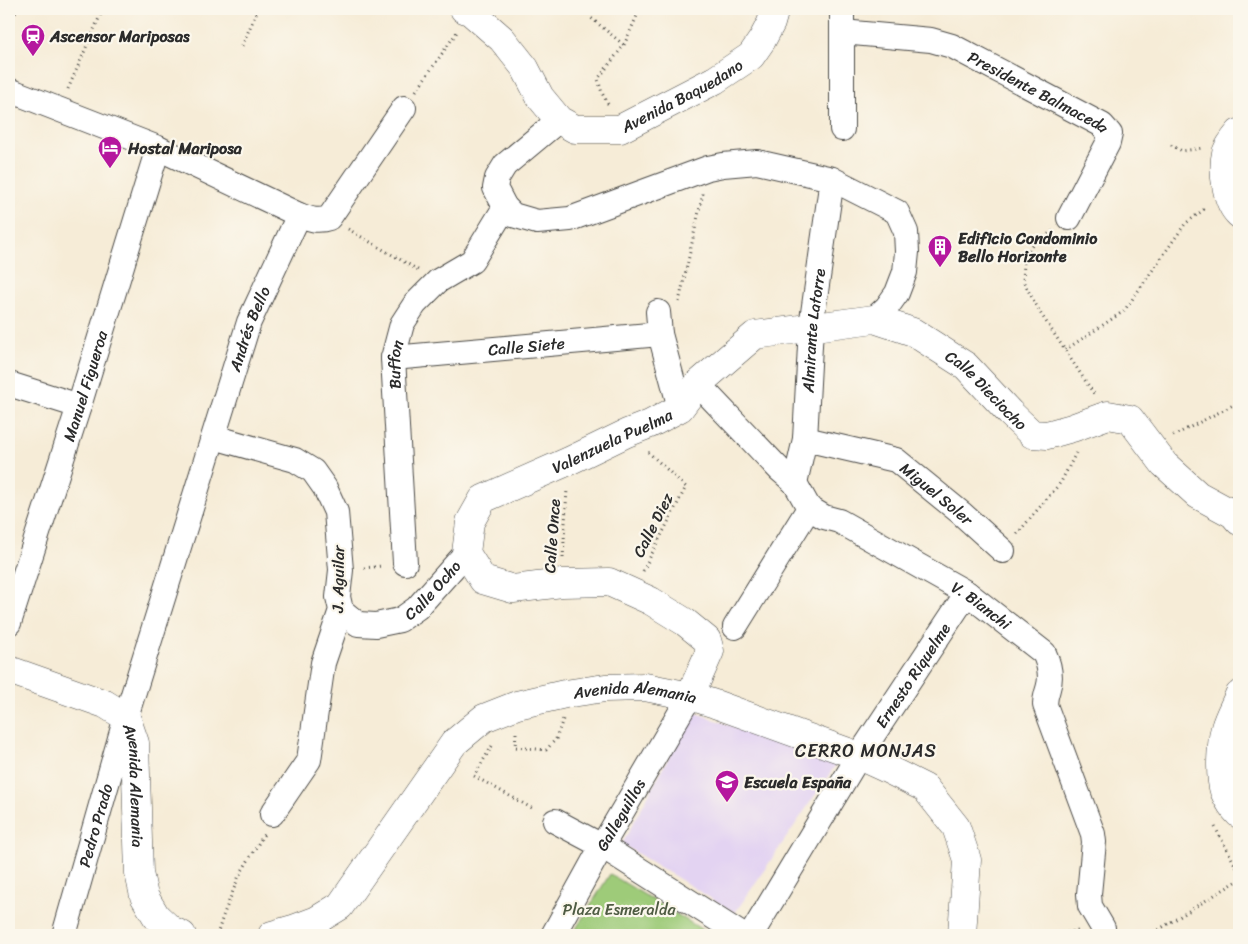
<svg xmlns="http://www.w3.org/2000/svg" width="1248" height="944" font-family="Sriracha,sans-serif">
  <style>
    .built { fill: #e3d3f2 }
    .green { fill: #9ecb79; stroke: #647b52 }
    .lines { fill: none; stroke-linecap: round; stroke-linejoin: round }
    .minor-casing { stroke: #494845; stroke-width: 26 }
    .tertiary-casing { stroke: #494845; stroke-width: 29 }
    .secondary-casing { stroke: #494845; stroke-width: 29 }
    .path { stroke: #494845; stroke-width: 3; stroke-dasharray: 1 4; stroke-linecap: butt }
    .minor { stroke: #fff; stroke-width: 24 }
    .tertiary { stroke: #fff; stroke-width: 28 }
    .secondary { stroke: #fff; stroke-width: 28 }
    .labels { text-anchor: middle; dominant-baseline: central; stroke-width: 4.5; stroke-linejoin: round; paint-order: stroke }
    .poi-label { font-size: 16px; font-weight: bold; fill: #2b2b2b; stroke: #fbf7ec; text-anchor: start }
    .street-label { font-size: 16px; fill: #2b2b2b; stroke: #fbf7ec }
    .park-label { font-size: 16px; fill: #4e5b42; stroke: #fbf7ec }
    .neighbourhood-label { font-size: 18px; letter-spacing: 1px; fill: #2b2b2b; stroke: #fbf7ec }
  </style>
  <rect width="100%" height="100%" fill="#fbf7ec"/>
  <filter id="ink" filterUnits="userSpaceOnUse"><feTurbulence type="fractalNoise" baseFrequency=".02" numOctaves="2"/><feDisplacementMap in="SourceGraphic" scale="10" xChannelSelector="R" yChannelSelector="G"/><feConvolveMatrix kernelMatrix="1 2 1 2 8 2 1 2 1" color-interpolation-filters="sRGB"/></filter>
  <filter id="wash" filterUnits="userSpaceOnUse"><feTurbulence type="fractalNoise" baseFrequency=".0096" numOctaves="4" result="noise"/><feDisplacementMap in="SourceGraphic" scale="20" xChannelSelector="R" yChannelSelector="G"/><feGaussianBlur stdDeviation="1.12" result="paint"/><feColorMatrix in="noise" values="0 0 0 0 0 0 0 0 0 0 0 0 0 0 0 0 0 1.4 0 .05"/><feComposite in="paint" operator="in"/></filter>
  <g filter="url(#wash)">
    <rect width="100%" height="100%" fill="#f6ecd7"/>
    <path class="built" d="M693,712L837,763L735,913L622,844Z"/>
    <path class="green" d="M610,874L711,935H572Z"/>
  </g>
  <g filter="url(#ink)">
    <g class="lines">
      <defs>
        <g id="minor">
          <path id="s1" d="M842,32L931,40L952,46L1102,125L1110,134L1108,143L1069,218"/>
          <path d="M9,90L158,148L299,215C310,219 317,222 329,218L404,108"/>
          <path d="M559,120L505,165L497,178L495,188L505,207L513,215L537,222L570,219L708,168L723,165L757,162L832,179L897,212L906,232L907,252L905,272L897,293L887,307L874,319"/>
          <path d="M842,129V9"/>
          <path d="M658,312L660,334L680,408"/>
          <path id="s2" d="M393,358L660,334"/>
          <path d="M9,384L79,406"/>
          <path id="s3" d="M698,384L780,470L795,483L809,508L824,517L839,521L967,593L1044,653C1049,664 1052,677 1048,689C1046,695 1045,698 1045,705L1093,834L1094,842L1089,894L1090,906L1103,928"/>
          <path d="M214,437L295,460L313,471L325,488L336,512L341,570L338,597L341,610L323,663L309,760L272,814"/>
          <path id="s4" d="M805,439L896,460L961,513L1003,551"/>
          <path id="s5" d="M795,483L805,439L811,327L832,179"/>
          <path id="s6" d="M405,563L393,358L402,324L415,304L438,281L472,261L505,207"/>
          <path id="s7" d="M341,610L358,624L376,625L400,620L417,608L466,553"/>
          <path id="s8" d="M9,623L79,406L158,148"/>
          <path d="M735,627L809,508"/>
          <path d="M555,821L602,846L742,935"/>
          <path id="s9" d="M64,935L126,717L249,322L299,215"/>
          <path id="s10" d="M553,935L602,846L690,696"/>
          <path id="s11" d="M751,935L859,756L967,593"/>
        </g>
        <g id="tertiary">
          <path id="s12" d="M464,9L471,12L502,39L525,68L540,97L559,120L575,129H620L715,80L751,56L762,40L771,23L775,9"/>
          <path d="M1239,133C1234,139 1229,145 1226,153C1222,170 1226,202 1239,214"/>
          <path d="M1239,695C1235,705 1228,717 1225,728C1221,742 1219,776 1224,791C1227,798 1233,808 1239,814"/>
          <path id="s13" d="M690,696L710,651L707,640L685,622L651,601L609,582L562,583L513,589L483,580L466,553L470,522L483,499L569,461L627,433L650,424L680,408L698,384L755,335L874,319L913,332L966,366L1010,413L1032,434L1047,435L1072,428L1108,415L1130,419L1164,464L1198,495L1233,514L1239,521"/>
        </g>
        <g id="secondary">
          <path id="s14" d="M9,670L105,704L126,717L135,743L139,873L144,896L156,916L171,930L182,935"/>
          <path id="s15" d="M272,935L293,929L317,920L340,906L454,743L484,718L517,705L565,694L605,688L645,687L690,696L715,704L859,756L883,767L925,788L956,827L967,860L962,935"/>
        </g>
      </defs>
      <use href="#minor" class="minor-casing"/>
      <use href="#tertiary" class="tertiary-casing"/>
      <use href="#secondary" class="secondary-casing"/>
      <g class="path">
        <path d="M593,9L591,18L624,45"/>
        <path d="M9,27L17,9"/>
        <path d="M242,46L258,9"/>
        <path d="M68,89L103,9"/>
        <path d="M416,91L457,32"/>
        <path d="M608,104L602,93L598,79L624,45L640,9"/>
        <path d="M1171,145L1182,151L1203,148"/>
        <path d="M348,229L418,270"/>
        <path d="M1053,231L1033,244L1028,252L1024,262L1023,281L1041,314L1094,394"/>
        <path d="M679,302L703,193"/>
        <path d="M1065,350L1124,311L1185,224L1207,207"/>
        <path d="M1173,436L1239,402"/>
        <path d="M1017,534L1061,482L1076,453"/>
        <path d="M563,558L567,489"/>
        <path d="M364,568L382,566"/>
        <path d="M643,571L686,487L648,452"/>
        <path d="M516,733L515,747L546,750L556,739L563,719"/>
        <path d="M492,746L474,776L535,810"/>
        <path d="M1215,827L1239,872"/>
        <path d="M217,935L223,916L239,876L264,834"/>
        <path d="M1047,935L1078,931"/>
        <path d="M1150,935L1239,880"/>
      </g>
      <use href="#minor" class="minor"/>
      <use href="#tertiary" class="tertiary"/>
      <use href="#secondary" class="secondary"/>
    </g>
  </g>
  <defs>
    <symbol id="station-pin" viewBox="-11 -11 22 30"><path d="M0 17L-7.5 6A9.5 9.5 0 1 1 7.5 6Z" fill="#b5179e" stroke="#fbf7ec"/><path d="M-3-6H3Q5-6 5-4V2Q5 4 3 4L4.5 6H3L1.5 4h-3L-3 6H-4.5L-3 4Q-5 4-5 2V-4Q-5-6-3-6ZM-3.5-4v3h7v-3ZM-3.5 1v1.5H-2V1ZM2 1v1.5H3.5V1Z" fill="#fff"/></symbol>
    <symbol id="hotel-pin" viewBox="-11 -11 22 30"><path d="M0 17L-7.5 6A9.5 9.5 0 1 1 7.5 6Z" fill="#b5179e" stroke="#fbf7ec"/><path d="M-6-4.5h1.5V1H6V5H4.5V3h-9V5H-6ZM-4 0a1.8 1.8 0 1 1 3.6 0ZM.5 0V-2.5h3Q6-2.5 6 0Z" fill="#fff"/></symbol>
    <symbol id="building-pin" viewBox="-11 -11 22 30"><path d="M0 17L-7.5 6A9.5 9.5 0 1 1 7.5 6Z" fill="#b5179e" stroke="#fbf7ec"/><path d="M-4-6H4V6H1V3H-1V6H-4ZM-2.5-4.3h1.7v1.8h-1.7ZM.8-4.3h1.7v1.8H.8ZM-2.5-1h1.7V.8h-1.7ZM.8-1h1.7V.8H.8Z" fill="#fff"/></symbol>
    <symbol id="school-pin" viewBox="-11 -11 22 30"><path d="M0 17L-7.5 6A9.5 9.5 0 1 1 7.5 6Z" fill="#b5179e" stroke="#fbf7ec"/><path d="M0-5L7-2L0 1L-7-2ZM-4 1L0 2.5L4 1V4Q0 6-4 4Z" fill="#fff"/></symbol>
  </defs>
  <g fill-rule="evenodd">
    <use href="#station-pin" x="19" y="22" width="28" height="38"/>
    <use href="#hotel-pin" x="96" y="134" width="28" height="38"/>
    <use href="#building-pin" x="926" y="233" width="28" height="38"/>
    <use href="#school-pin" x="713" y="768" width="28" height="38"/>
  </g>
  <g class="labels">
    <g class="poi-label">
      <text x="50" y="36">Ascensor Mariposas</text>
      <text x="128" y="148">Hostal Mariposa</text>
      <text x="958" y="238">Edificio Condominio<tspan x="958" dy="18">Bello Horizonte</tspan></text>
      <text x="744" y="782">Escuela España</text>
    </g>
    <g class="street-label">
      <text stroke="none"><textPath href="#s12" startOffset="282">Avenida Baquedano</textPath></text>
      <text stroke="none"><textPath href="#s1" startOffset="209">Presidente Balmaceda</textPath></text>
      <text stroke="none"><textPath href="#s9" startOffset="634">Andrés Bello</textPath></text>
      <text stroke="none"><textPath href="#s5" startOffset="154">Almirante Latorre</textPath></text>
      <text stroke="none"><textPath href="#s2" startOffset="134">Calle Siete</textPath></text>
      <text stroke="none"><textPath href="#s6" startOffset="199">Buffon</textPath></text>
      <text stroke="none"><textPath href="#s8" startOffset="249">Manuel Figueroa</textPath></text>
      <text stroke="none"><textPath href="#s13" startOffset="970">Calle Dieciocho</textPath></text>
      <text stroke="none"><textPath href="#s13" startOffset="534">Valenzuela Puelma</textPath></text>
      <text stroke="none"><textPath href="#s4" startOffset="146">Miguel Soler</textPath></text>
      <text transform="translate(653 525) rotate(-63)">Calle Diez</text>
      <text transform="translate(552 536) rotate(-86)">Calle Once</text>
      <text transform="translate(338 579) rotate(-89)">J. Aguilar</text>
      <text stroke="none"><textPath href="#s7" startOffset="109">Calle Ocho</textPath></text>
      <text stroke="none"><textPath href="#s3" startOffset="366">V. Bianchi</textPath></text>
      <text stroke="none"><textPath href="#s11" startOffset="306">Ernesto Riquelme</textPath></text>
      <text stroke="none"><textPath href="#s15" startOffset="468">Avenida Alemania</textPath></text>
      <text stroke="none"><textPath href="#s14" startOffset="196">Avenida Alemania</textPath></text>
      <text stroke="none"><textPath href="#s10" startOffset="138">Galleguillos</textPath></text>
      <text stroke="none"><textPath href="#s9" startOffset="114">Pedro Prado</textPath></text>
    </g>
    <g class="park-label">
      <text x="619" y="909">Plaza Esmeralda</text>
    </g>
    <g class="neighbourhood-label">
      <text x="866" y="751">CERRO MONJAS</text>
    </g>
  </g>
  <rect width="1248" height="944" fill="none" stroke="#fbf7ec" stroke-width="30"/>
</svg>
